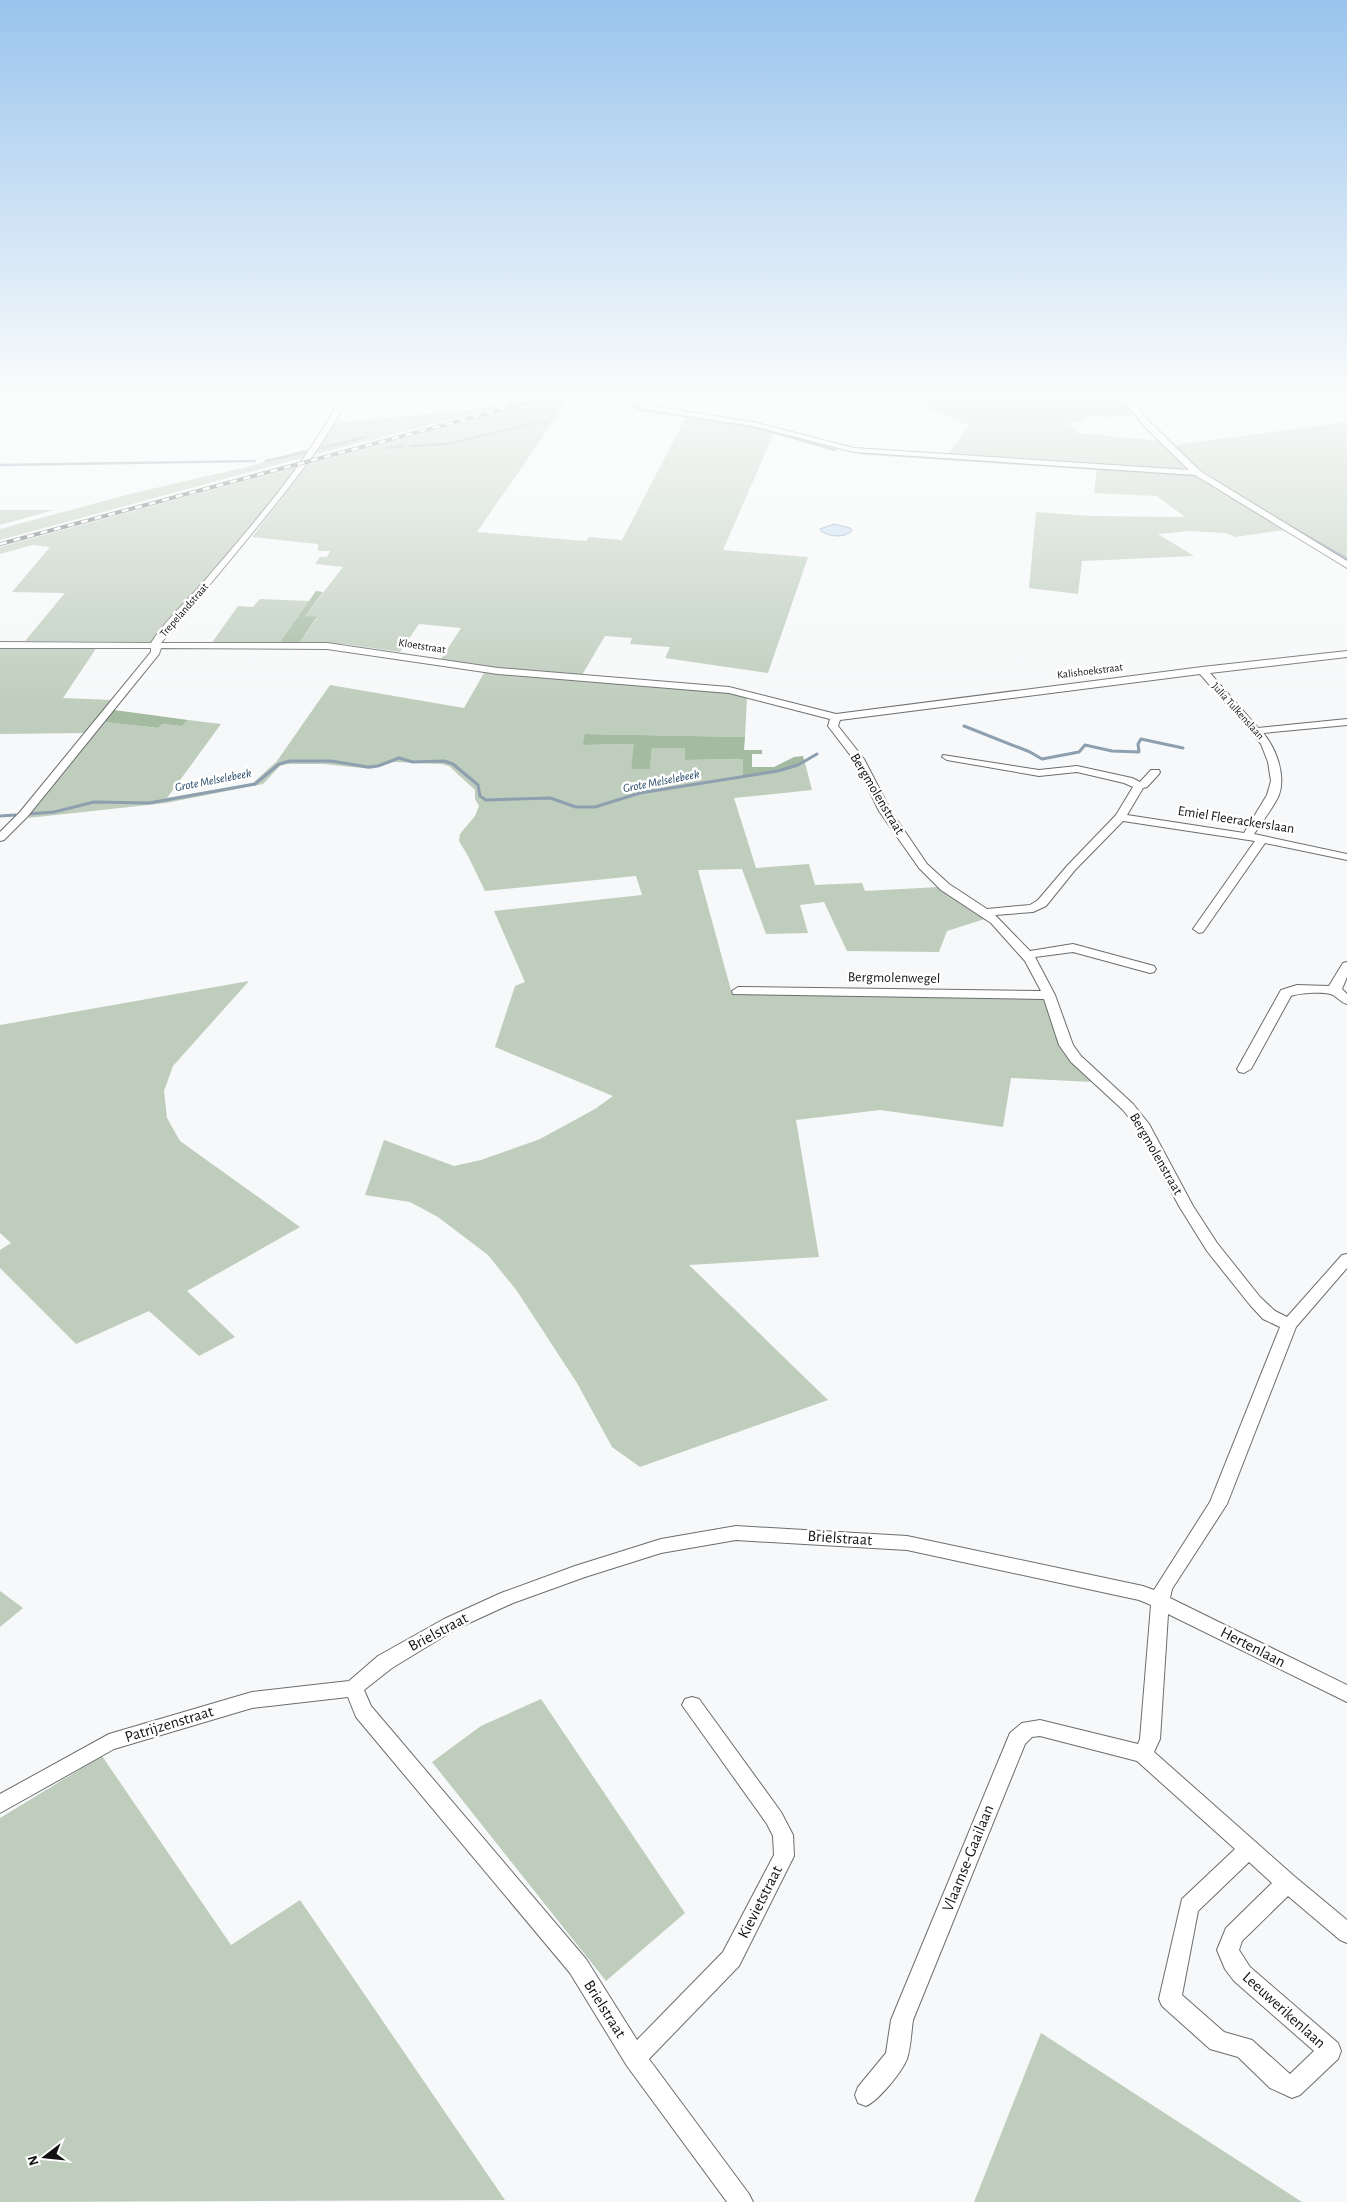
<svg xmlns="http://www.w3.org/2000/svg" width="1347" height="2202" font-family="'Alegreya Sans',sans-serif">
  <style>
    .green { fill: #becdbc }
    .forest { fill: #a4baa1 }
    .water { fill: #c3dcf4; stroke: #8e9fb0 }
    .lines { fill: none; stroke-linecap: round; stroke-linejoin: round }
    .stream-far1 { stroke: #8e9fb0; stroke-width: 2.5 }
    .stream { stroke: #8e9fb0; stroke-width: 3 }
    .minor-casing { stroke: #6c6d6e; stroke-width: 2 }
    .minor { fill: #fff; fill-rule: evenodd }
    .rail-casing { stroke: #626364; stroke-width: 4 }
    .rail { stroke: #fff; stroke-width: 2.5; stroke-dasharray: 7; stroke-linecap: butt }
    .labels { text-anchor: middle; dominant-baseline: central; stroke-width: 5; stroke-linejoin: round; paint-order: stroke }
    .far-street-label { font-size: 11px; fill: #121213; stroke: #fff }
    .far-water-label { font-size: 12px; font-style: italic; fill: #113859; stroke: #fff }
    .street-label { font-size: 14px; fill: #121213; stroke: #fff }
    .near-street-label { font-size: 16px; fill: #121213; stroke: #fff }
  </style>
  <rect width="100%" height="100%" fill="#f7f8f9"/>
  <g class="green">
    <path d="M347,399H434L344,405Z"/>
    <path d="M518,399H528L313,455L334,423L471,410Z"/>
    <path d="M551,399H569L477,532L586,541L589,537L622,540L686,417L740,424L774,433L723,550L808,557L768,673L665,658L670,647L630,644L632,638L605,636L582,675L490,667L441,659L461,628L419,624L400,652L344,644L299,643L317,618L305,616L343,567L315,564L320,557H327L330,551H318V544L252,537L308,464Z"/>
    <path d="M931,399H1122L1136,415L1103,418L1100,416L1083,417L1086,421L1068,423L1078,433L1160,441L1185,468L1180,470L948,454L970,425L925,408Z"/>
    <path d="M1347,422V561L1217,481L1194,465L1175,445Z"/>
    <path d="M303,450L310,451L305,457L0,540V529L130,494L251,466Z"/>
    <path d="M300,466L152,642L25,641L65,593L12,592L50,547L33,545L0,554V547Z"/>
    <path d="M1097,468L1193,474L1285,530L1235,537L1226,533L1189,531L1158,534L1194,556L1082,561L1078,594L1029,588L1036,512L1091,516L1185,517L1157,496L1094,493Z"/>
    <path d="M0,510H54L0,525Z"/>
    <path d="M260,599L309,601L280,642L211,644L238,606L253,607Z"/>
    <path d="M0,647H97L63,698L113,700L84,733L0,734Z"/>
    <path d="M485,671L706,689L747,697L745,737L586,734L584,745L635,744L631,769H650L652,748H685V760L744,759V778L796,767L805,763L812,790L734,798L756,868L809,864L815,885L862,883L865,891L939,887L988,918L947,931L939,952L847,951L824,902L800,905L808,933L766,934L742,869L698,870L732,994L1044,996L1059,1046L1093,1082L1011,1078L1003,1127L880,1110L796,1120L819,1257L689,1265L828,1400L640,1467L612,1447L577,1383L517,1291L488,1255L438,1217L410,1202L365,1195L384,1140L454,1166L481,1160L540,1139L595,1109L613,1096L495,1047L515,986L525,982L494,911L642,895L636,876L485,891L468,856L459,841L460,834L475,816L479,806L475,799V790L449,766L441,764L394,762L371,769L324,764H287L280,766L263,784L166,803L28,818L104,722L157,728L162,724L182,726L188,720L221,724L167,798L253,783L277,761L330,685L464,708Z"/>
    <path d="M249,981L173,1066L164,1091L167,1118L180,1141L300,1227L187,1291L235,1337L199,1356L149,1311L76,1344L0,1268V1250L11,1243L0,1233V1025Z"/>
    <path d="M0,1591L23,1608L0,1627Z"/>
    <path d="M541,1699L685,1913L606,1981L432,1762L481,1726Z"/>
    <path d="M102,1756L231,1945L300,1900L505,2200L0,2202V1818Z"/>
    <path d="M1041,2033L1302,2202H974Z"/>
  </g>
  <g class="forest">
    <path d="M316,591L323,592L305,616L317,617L299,643L280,642Z"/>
    <path d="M114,710L188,720L182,726L162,724L158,728L104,722Z"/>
    <path d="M585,734L745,737L744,750H762V754H752V767H774L794,757L803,756L805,763L777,772L743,778V759L685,760V748H652L650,769H631L634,744L583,745Z"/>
  </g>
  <path class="water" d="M834,524L850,528L852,531C843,538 832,537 822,532L820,529Z"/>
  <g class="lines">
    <g class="stream-far1">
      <path d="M634,399L632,403L638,409L755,427L835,450"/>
      <path d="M411,446L449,444L534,423L549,422L558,402L571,399"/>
      <path d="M322,448L366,437"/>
      <path d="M387,448L403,446"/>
      <path d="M861,453L1192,475"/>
      <path d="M266,461L306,452"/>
      <path d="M0,465L255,461"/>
      <path d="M1288,525L1347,559"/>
    </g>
    <g class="stream">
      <path d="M964,726L1030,752L1042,759L1079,752L1085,745L1112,751L1139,752L1138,744L1141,739L1183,748"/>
      <path d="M28,814L54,812L94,802L149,803L255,784L279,764L290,761H331L368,767L378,766L399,758L413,762L444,761L453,764L478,785L480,796L486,800L550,798L576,807H595L640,793L778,771L798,765L817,754"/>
      <path d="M0,816L15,815"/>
    </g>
    <defs>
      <g id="minor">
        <path d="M340,399H347C329,437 304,468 278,501C240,549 200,596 161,643H327L498,668L729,687L836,714L1202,667L1347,651V657L1210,673L1258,728L1347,719V725L1263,733C1276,748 1286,775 1279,795C1273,808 1262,822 1254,834L1347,854V860L1265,843L1203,932L1199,933L1193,929L1255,841L1123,821L1075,870L1046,906L1033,912L995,915L1030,951L1073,944L1154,966L1156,969L1154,972L1150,973L1073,952L1035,957L1055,995L1073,1045L1081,1056L1133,1104L1149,1124L1193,1206L1217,1243L1260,1297L1275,1311L1287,1317L1342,1255L1347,1254V1268L1296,1327L1227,1504L1172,1589L1170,1598L1347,1685V1702L1168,1614L1160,1739L1154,1752L1294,1876L1347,1920V1943L1340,1940L1288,1896L1242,1941L1239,1950L1250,1967L1338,2043L1341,2051L1338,2059L1300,2095L1292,2098L1270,2088L1238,2057L1210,2049L1162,2006L1159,1999L1182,1899L1235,1849L1137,1761L1040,1736L1032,1737L1025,1744L913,2020C911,2033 911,2047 907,2059C902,2072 878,2101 866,2106L858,2103L855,2095L858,2087L886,2053L891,2020L1010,1733L1022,1723L1040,1720L1138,1744L1140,1739L1151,1605L1139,1600L907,1550L736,1540L661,1553L585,1577L513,1603L456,1629L392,1668L364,1690L371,1706L586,1959L637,2040L723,1952L774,1855L773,1836L767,1824L682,1705L685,1699L692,1697L699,1699L781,1812L793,1835L794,1856L739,1966L649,2059L749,2194L753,2202H727L627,2066L570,1973L356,1717L348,1697L252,1708L114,1749L0,1813V1794L109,1734L252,1692L349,1681L378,1656L444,1619L501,1593L575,1566L661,1539L736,1526L907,1536L1143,1586L1154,1590L1210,1502L1280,1327L1263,1319L1250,1305L1207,1251L1179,1206L1138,1129L1123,1110L1071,1062L1059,1045L1044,999L733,994L732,991L738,987L1041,991L1025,961L991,923L941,890L919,868L879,811L854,760L828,726L830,719L729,693L498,674L327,649L161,648L159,654L28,816L4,840L0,841V832L20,812L151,652V648H0V642L151,643C163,623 185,603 201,585C250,527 305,466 340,399ZM1200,674L1261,744L1268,762L1271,781L1267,795L1244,833L1127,815L1143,788L1147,787L1159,774L1160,772L1159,770H1151L1140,782L1132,778L1077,766L1039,770L943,755L942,757L947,760L1039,776L1077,772L1124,783L1133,787L1116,815L1067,866L1038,900L1030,905L987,909L949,884L927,864L891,811L864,759L838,726L840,720ZM1249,1862L1272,1883L1226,1928L1217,1950L1225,1969L1234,1981L1314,2051L1290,2074L1252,2040L1224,2032L1182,1995L1198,1911Z"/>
        <path d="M637,399H644L645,404L651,406L753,422L854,448L1189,470L1144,426L1122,399H1130L1150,422L1200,471L1347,561V568L1195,475L854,452L752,426L649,410L638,407Z"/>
        <path d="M1347,962V977L1342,989L1347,994V1004C1341,1002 1338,998 1333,995C1325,991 1299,993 1291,996L1251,1069L1244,1073L1239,1072L1237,1069L1281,990L1297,985L1329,986L1343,963Z"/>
      </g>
    </defs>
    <use href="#minor" class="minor-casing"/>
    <use href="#minor" class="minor"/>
    <defs>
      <path id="rail" d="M0,544L541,399"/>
    </defs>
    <use href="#rail" class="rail-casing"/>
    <use href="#rail" class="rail"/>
  </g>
  <linearGradient id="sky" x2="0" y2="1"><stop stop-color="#99c4ed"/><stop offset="0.56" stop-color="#fbfcfc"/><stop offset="1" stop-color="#fbfcfc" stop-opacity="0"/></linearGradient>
  <rect width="1347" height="707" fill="url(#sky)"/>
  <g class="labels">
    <g class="far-street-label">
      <text transform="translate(184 610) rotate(-49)">Trepelandstraat</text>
      <text transform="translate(422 646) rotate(9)">Kloetstraat</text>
      <text transform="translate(1090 671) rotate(-7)">Kalishoekstraat</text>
      <text transform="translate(1238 711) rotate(48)">Julia Tulkenslaan</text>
    </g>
    <g class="far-water-label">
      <text transform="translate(213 780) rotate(-11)">Grote Melselebeek</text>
      <text transform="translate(661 781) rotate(-11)">Grote Melselebeek</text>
    </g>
    <g class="street-label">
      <text transform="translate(877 794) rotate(59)">Bergmolenstraat</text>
      <text transform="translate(1236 820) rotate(9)">Emiel Fleerackerslaan</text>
      <text transform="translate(894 978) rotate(1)">Bergmolenwegel</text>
      <text transform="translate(1156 1154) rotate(60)">Bergmolenstraat</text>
    </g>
    <g class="near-street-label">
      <text transform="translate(840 1538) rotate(4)">Brielstraat</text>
      <text transform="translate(438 1632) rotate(-28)">Brielstraat</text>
      <text transform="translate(1253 1647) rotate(27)">Hertenlaan</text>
      <text transform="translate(169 1724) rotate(-17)">Patrijzenstraat</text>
      <text transform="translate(968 1858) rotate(-68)">Vlaamse-Gaailaan</text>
      <text transform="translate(760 1902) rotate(-63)">Kievietstraat</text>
      <text transform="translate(605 2009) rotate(58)">Brielstraat</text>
      <text transform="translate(1284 2010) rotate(42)">Leeuwerikenlaan</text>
    </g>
  </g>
  <g transform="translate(45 2157) rotate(254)" stroke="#ffffff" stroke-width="4" paint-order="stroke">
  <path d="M0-4L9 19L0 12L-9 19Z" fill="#121213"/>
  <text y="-8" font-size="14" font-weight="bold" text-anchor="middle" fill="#121213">N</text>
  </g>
</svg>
